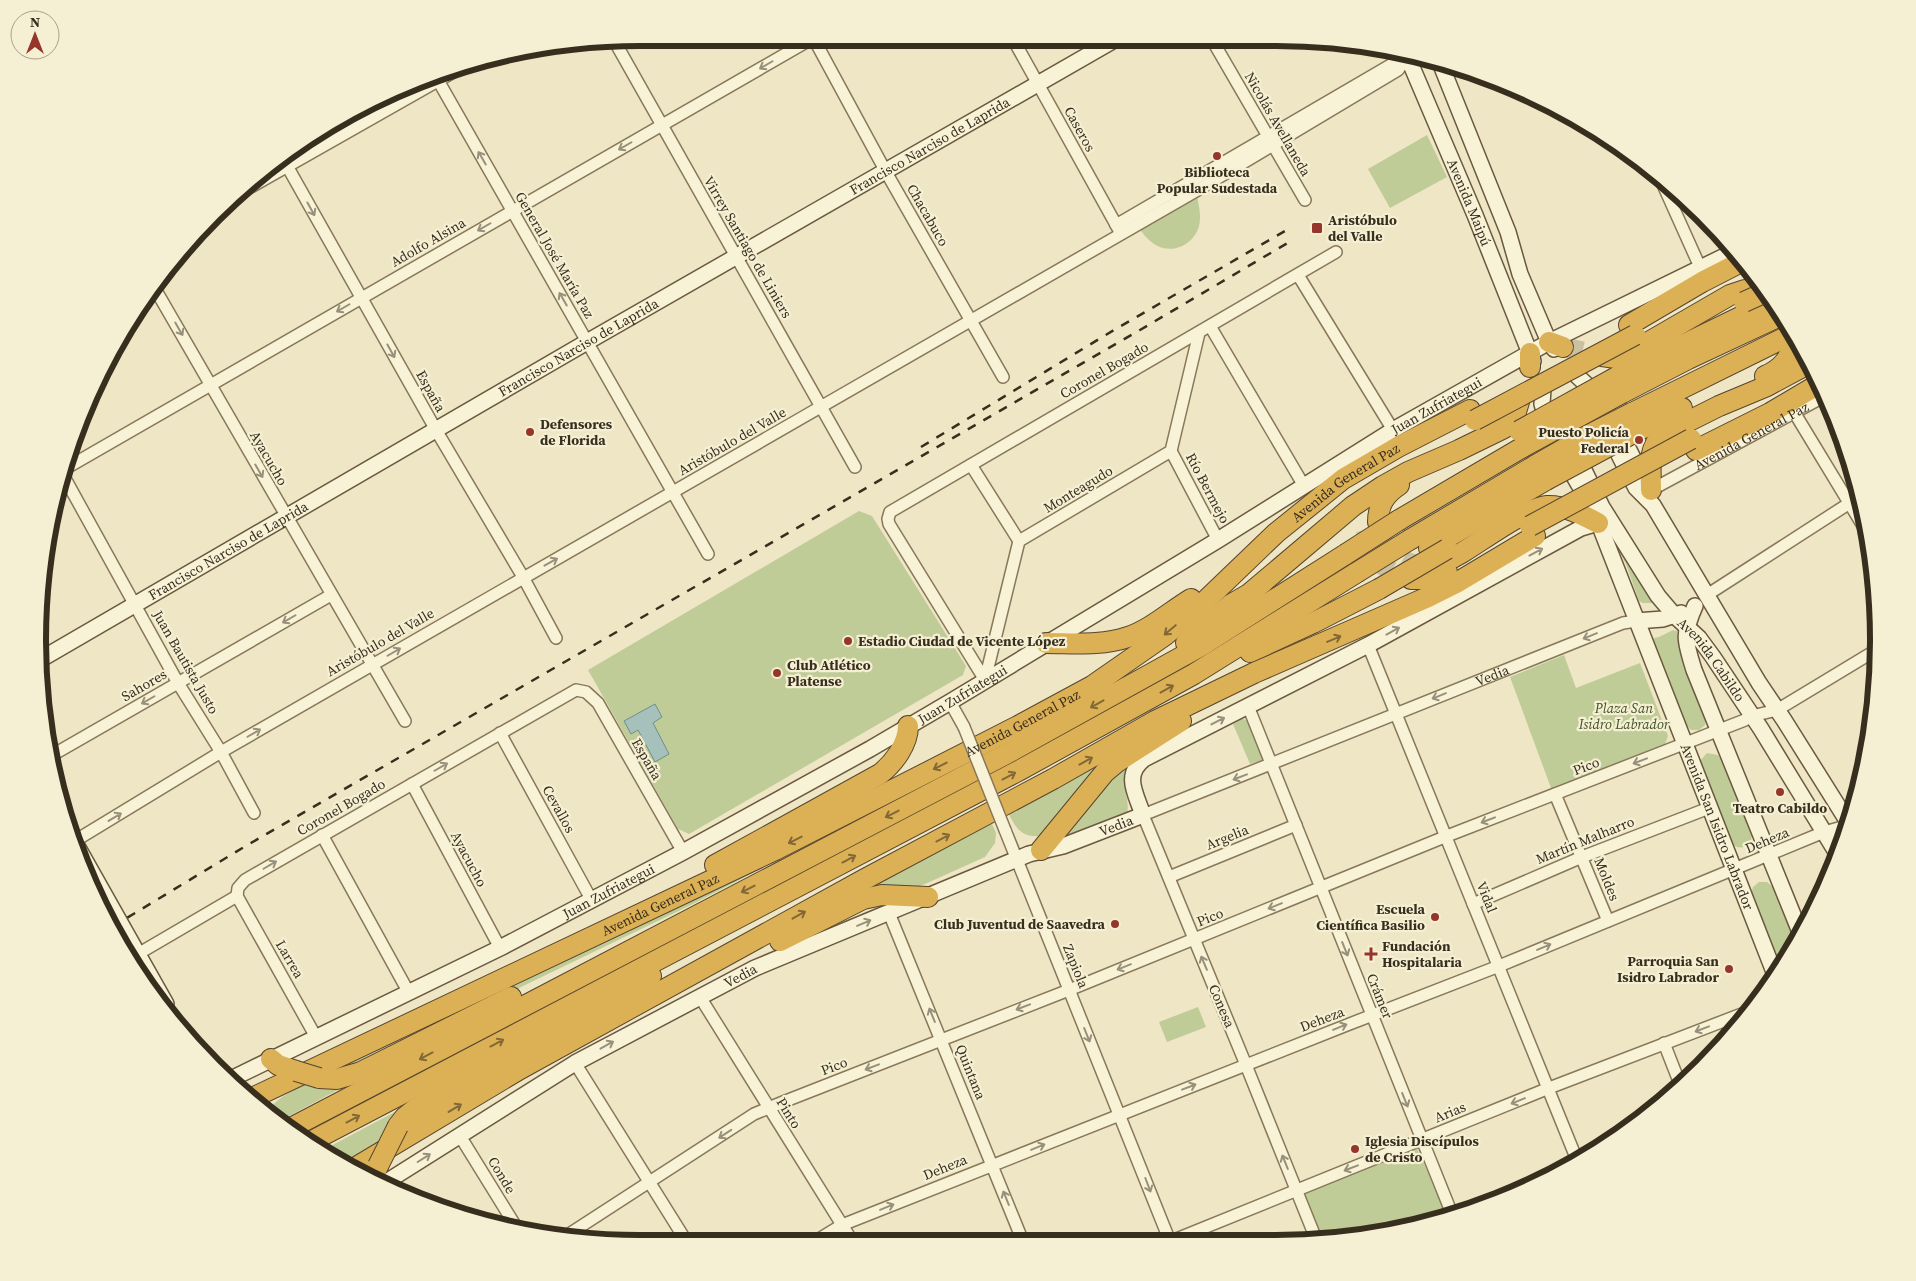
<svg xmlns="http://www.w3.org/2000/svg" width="1916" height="1281" font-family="'Source Serif 4',serif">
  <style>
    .green { fill: #c0cc98 }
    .water { fill: #a6c1bc; stroke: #6d8f8a }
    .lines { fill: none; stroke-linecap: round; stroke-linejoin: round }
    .highway-tunnel { stroke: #cac1a3; stroke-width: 20; stroke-dasharray: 20 10; stroke-linecap: butt }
    .street-casing { stroke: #88785a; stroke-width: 14 }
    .secondary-casing { stroke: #6a593e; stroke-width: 18 }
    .highway-casing { stroke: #56452f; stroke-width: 22 }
    .street { stroke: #f8f2d7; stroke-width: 11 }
    .secondary { stroke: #f8f2d7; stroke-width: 15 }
    .highway { stroke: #dcb055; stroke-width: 20 }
    .rail { stroke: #382e1e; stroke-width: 2.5; stroke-dasharray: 9 9; stroke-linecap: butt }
    .street-bridge-casing { stroke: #88785a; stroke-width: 14; stroke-linecap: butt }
    .highway-bridge-casing { stroke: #56452f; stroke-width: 22; stroke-linecap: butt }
    .street-bridge { stroke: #f8f2d7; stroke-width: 11 }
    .highway-bridge { stroke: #dcb055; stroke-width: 20 }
    .oneway { stroke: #98907a }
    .oneway2 { stroke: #826837 }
    .poi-dot { fill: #96362b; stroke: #f5efd3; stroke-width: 2 }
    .labels { text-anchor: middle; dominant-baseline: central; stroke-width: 4.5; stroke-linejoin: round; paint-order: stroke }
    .street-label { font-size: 14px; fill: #382e1e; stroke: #f5efd3 }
    .poi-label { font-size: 14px; font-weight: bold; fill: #382e1e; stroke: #f5efd3; text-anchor: start }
    .park-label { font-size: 14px; font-style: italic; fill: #435425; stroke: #f5efd3 }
    .rim { fill: none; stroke: #382e1e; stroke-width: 6 }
  </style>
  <rect width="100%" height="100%" fill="#eee6c4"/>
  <g class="green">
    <path d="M1427,135L1447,177L1390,208L1368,169Z"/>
    <path d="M1196,191C1198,202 1202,215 1199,226C1195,241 1179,252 1163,248C1151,245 1143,234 1137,225Z"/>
    <path d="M859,511L872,516L966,666L963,675L689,834L678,829L588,670Z"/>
    <path d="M1605,524L1655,603H1643L1639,601L1626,564Z"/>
    <path d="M1673,630L1677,631L1683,660L1706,720L1705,725L1699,730H1691L1685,724L1652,640L1654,638L1659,637Z"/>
    <path d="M1564,655L1576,688L1640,663L1668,736L1665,744L1551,788L1510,677Z"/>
    <path d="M1170,719L1040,836C1023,838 1015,828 1009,814Z"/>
    <path d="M1242,719L1248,720L1263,755V760L1250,764L1233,724Z"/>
    <path d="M1707,753L1718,755L1722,761L1752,832C1753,845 1742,852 1731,844L1699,762Z"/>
    <path d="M1133,757C1129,765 1125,772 1125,781C1124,792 1130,803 1127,814L1067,838L1062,837L1077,813Z"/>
    <path d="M992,824L996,833L995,843L985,857L925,884L751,948Z"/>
    <path d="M832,831V832L691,905L378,1056L328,1073L374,1053L521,979Z"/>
    <path d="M1759,882H1767L1773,887L1796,940L1781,968L1751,894L1753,887Z"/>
    <path d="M1198,1007L1206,1027L1167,1042L1159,1022Z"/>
    <path d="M360,1078L278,1122L265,1111L282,1097L309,1081Z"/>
    <path d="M423,1097L386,1139L345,1163L323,1150Z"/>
    <path d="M1417,1148L1447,1216L1393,1232L1323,1239L1303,1194Z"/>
  </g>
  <path class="water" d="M655,704L662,717L653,723L669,754L655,762L638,730L631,734L624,721Z"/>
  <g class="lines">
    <g class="highway-tunnel">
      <path d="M1563,347L1602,356"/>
      <path d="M1366,530C1372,558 1383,572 1411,579"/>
      <path d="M1382,539C1391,557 1408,565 1428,567"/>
    </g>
    <defs>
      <g id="street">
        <path d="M1211,38L1305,200"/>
        <path d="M1013,39L1119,230"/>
        <path d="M815,41L886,172L1003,377"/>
        <path d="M615,42L855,467"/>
        <path d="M435,75L708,554"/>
        <path d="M282,157L436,430L523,577L556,638"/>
        <path d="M1660,178L1700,267"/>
        <path d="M233,197L466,65"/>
        <path d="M1116,225L1394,63H1403L1417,57"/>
        <path d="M1298,275L1393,430"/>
        <path d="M154,287L405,721"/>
        <path d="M1210,326L1304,486"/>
        <path d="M1794,412L1868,534"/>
        <path d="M1171,451L1218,540"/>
        <path d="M971,465L1019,541"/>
        <path d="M63,470L808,41"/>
        <path d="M62,473L178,683L221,752L254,813"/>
        <path id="s1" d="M1651,490L1825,396"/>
        <path d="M1707,595L1859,497"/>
        <path d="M1368,645L1577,1160"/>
        <path d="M985,680L889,524L888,519L890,512L1336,252"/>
        <path d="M985,680L1019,541L1171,451L1199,333"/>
        <path d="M950,702L964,727"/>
        <path d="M1248,706L1452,1214"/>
        <path d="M500,733L591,899"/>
        <path d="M49,757L331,595"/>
        <path d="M412,784L500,948"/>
        <path d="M1555,794L1608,921"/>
        <path d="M1005,830L1171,1244"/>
        <path d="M322,835L409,993"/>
        <path d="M73,842L221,752L1196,191L1398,70L1403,63"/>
        <path d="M1169,877L1296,825"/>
        <path d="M237,896L238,888L245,880L576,690L586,692L598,703L683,852"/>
        <path d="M237,896L316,1037"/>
        <path d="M1473,904L1582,857L1709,808"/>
        <path d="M889,913L1024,1244"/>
        <path d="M131,958L237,896"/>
        <path d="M700,997L854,1244"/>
        <path d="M1664,1043L1680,1084"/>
        <path d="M575,1063L688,1244"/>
        <path d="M460,1136L518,1230"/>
        <path d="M566,1236L754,1114L783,1102L1069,990L1447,836L1745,720L1752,716L1777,710L1878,649"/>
        <path id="s2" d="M1316,1239L1246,1065L1143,815L1623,623L1636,621"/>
        <path d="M811,1244L842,1225L1347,1025L1499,966L1824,832L1846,826"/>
        <path d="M1164,1244L1549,1088L1747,1012"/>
      </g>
      <g id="secondary">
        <path id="s3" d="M1406,53L1475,215L1533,361"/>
        <path d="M1441,65L1508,232L1520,274L1549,342L1554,349"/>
        <path d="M1574,373L1588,386"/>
        <path d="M1543,389L1542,404L1544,411"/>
        <path d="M1625,442L1633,458L1639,478"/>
        <path d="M1615,447L1636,488L1653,505L1759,683L1784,720L1848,822"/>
        <path id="s4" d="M1582,466L1602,507L1658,596L1675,616L1699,638L1713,657L1761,729L1838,855"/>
        <path id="s5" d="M1571,471L1594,511L1776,977"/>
        <path d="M1695,606C1682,635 1685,641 1694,670L1800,932"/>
        <path d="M1636,621L1663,619L1681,613"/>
        <path id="s6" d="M43,658L587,342L1116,39"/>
        <path d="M69,832L166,1004"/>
        <path id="s7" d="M229,1080L500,948L683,852L870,749L950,702L1218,540L1393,430L1549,342L1733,252"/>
        <path id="s8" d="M383,1184L575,1063L755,968L1029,854L1063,846L1143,815C1136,794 1123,775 1144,759L1368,645L1581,528L1598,523"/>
      </g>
      <g id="highway">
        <path d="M1629,325L1702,282L1741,262"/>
        <path d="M1549,342L1563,347"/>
        <path d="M1602,356L1616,358L1628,354L1730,295L1745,290H1755"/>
        <path d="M1530,367V353"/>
        <path d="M1765,376C1782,369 1790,358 1795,340"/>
        <path d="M1615,378L1773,301"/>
        <path d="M1622,393L1688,359L1782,315"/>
        <path d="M1632,413L1792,334"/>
        <path d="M1641,429L1682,408"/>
        <path d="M1696,450L1770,413L1819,384"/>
        <path d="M1651,490C1651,471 1647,448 1663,434L1719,406L1767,386L1808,364"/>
        <path d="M1399,520L1523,447"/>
        <path d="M1378,522C1378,505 1385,494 1399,485"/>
        <path d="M1411,539L1536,465"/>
        <path d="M1429,548L1546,480"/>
        <path d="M1428,567C1441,566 1452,558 1463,552C1483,540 1526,508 1547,506C1564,505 1583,515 1598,523"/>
        <path d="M1411,579H1430L1447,572"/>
        <path d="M1046,643C1073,643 1102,646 1128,637C1150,630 1171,611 1191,599"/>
        <path d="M1186,643L1230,605L1249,594L1353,506L1383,486L1408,472L1459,450L1504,428L1514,418L1519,402"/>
        <path d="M1250,652L1313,623L1379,589"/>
        <path d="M1041,850L1105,772L1117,762L1181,721"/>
        <path d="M715,865L880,774C894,763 908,744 908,726"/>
        <path d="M780,941L863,899L882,895L928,897"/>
        <path d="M271,1059L278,1065L296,1071"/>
        <path d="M319,1078L337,1079L361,1072L511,997"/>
        <path id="s9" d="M250,1099L775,850L1018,726L1092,686L1164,636L1202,604L1276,533L1343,479L1398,447L1470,410"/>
        <path d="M398,1126L405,1117L415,1109L625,993L651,976"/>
        <path d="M289,1129L1010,752L1201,646L1346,554"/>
        <path d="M310,1142L1020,770L1194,674L1356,573"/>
        <path d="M353,1169L520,1069L865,879L1053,779L1155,721L1254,673L1428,597L1458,582L1535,536"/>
        <path d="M371,1180L378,1166"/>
      </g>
    </defs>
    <use href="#street" class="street-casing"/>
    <use href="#secondary" class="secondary-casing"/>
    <use href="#highway" class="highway-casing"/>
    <use href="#street" class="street"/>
    <use href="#secondary" class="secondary"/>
    <use href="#highway" class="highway"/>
    <g class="rail">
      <path d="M921,447L1114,330L1285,231"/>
      <path d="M112,927L244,847L1140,330L1291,241"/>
    </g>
    <defs>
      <path id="street-bridge" d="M964,727L1005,830"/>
      <g id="highway-bridge">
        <path d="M1744,302L1766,292"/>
        <path d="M1475,420L1635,335"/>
        <path d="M1519,431L1615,378"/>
        <path d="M1523,447L1622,393"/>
        <path d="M1536,465L1585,437L1632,413"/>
        <path d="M1546,480L1641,429"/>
        <path d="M1530,526L1691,439"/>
        <path d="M1346,554L1399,520"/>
        <path d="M1356,573L1411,539"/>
        <path d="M1379,589L1447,549"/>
        <path d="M296,1071L319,1078"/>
        <path d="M378,1166L398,1126"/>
      </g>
    </defs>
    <use href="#street-bridge" class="street-bridge-casing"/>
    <use href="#highway-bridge" class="highway-bridge-casing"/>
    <use href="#street-bridge" class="street-bridge"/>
    <use href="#highway-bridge" class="highway-bridge"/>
  </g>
  <defs><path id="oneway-shaft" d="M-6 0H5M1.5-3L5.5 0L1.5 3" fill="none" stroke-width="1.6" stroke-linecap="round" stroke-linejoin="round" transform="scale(1.25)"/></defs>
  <g class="oneway">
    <use href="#oneway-shaft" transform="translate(766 65) rotate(150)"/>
    <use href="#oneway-shaft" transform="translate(625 146) rotate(150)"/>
    <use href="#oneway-shaft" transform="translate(482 158) rotate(-120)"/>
    <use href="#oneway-shaft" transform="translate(311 209) rotate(61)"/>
    <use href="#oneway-shaft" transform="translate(484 227) rotate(150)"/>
    <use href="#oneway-shaft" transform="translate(563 299) rotate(-120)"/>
    <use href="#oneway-shaft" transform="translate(343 308) rotate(150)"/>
    <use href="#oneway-shaft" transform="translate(179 329) rotate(60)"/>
    <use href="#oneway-shaft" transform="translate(391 351) rotate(61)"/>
    <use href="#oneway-shaft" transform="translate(259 471) rotate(60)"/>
    <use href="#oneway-shaft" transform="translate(1536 552) rotate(-28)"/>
    <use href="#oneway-shaft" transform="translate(551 562) rotate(-29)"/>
    <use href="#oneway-shaft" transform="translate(289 619) rotate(150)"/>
    <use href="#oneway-shaft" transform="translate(1393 631) rotate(-29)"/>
    <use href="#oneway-shaft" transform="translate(1590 636) rotate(158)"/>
    <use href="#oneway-shaft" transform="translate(394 652) rotate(-30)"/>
    <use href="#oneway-shaft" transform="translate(1439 696) rotate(158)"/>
    <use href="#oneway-shaft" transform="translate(148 700) rotate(150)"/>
    <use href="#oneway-shaft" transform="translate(1218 721) rotate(-27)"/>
    <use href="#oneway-shaft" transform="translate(254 733) rotate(-30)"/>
    <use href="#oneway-shaft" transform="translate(1640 761) rotate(159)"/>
    <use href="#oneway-shaft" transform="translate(441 767) rotate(-30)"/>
    <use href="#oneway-shaft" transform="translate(1240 777) rotate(159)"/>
    <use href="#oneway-shaft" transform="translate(115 817) rotate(-31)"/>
    <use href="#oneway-shaft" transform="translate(1488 820) rotate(159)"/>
    <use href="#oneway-shaft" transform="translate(270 865) rotate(-30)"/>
    <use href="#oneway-shaft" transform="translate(1275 906) rotate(158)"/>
    <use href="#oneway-shaft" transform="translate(864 923) rotate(-23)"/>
    <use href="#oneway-shaft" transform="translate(1544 947) rotate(-23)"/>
    <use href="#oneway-shaft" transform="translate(1345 949) rotate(68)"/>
    <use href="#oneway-shaft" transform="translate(1204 963) rotate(-113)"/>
    <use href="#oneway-shaft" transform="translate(1124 967) rotate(158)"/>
    <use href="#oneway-shaft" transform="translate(1023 1007) rotate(159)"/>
    <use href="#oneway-shaft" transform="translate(932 1015) rotate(-112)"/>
    <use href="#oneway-shaft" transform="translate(1340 1027) rotate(-22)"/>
    <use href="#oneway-shaft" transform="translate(1702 1029) rotate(159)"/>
    <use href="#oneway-shaft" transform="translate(1087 1035) rotate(68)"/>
    <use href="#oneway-shaft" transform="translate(607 1045) rotate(-29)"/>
    <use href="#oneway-shaft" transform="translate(872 1067) rotate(159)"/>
    <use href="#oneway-shaft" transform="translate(1189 1087) rotate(-21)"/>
    <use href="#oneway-shaft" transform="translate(1405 1100) rotate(68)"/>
    <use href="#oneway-shaft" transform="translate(1518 1101) rotate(158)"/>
    <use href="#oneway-shaft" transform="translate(725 1134) rotate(147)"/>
    <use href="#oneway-shaft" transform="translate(1038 1147) rotate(-22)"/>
    <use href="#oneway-shaft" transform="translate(424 1158) rotate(-32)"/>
    <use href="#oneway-shaft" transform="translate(1285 1162) rotate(-112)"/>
    <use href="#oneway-shaft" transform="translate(1351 1168) rotate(159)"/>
    <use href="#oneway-shaft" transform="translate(1148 1185) rotate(69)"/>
    <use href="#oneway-shaft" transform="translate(1006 1198) rotate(-112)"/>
    <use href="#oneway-shaft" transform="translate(887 1207) rotate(-22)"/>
  </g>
  <g class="oneway2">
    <use href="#oneway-shaft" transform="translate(1170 630) rotate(140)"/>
    <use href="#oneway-shaft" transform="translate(1334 639) rotate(-23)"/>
    <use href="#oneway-shaft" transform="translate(1167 689) rotate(-29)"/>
    <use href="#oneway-shaft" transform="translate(1097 704) rotate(151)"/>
    <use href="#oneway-shaft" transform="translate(1086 761) rotate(-29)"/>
    <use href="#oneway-shaft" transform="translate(940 766) rotate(153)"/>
    <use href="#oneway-shaft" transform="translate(1009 776) rotate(-28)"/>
    <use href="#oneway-shaft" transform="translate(892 814) rotate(153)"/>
    <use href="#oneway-shaft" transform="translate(943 838) rotate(-28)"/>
    <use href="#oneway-shaft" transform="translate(795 840) rotate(153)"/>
    <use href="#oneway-shaft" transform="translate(849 859) rotate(-28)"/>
    <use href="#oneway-shaft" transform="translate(748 889) rotate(153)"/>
    <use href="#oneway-shaft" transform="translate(799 915) rotate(-29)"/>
    <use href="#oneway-shaft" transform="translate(497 1043) rotate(-28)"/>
    <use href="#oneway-shaft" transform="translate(426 1056) rotate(152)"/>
    <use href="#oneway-shaft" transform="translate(455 1108) rotate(-31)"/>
    <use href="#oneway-shaft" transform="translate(353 1119) rotate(-28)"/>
  </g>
  <g class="poi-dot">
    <circle cx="1217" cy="156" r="5"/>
    <rect x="1311" y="222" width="12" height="12" rx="2.5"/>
    <circle cx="530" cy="432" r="5"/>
    <circle cx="1639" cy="440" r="5"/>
    <circle cx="848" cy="641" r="5"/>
    <circle cx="777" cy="673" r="5"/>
    <circle cx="1780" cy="792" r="5"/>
    <circle cx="1435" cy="917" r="5"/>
    <circle cx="1115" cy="924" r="5"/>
    <path d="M1368.5 946.5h5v5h5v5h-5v5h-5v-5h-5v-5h5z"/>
    <circle cx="1729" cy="969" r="5"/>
    <circle cx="1355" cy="1149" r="5"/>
  </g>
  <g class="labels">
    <g class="street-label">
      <text transform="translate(1278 124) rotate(60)">Nicolás Avellaneda</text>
      <text transform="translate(1080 129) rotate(61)">Caseros</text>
      <text stroke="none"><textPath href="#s6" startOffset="1024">Francisco Narciso de Laprida</textPath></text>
      <text stroke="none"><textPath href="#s3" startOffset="162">Avenida Maipú</textPath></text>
      <text transform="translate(928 215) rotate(60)">Chacabuco</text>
      <text transform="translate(428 242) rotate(-30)">Adolfo Alsina</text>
      <text transform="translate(748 247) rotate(60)">Virrey Santiago de Liniers</text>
      <text transform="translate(555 255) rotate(60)">General José María Paz</text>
      <text stroke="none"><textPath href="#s6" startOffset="619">Francisco Narciso de Laprida</textPath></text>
      <text transform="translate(1104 370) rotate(-30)">Coronel Bogado</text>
      <text transform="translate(431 391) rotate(61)">España</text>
      <text stroke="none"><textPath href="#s7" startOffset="1384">Juan Zufriategui</textPath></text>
      <text stroke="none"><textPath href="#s1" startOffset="114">Avenida General Paz</textPath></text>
      <text transform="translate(732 441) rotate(-30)">Aristóbulo del Valle</text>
      <text transform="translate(269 458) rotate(60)">Ayacucho</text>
      <text stroke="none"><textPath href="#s9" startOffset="1264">Avenida General Paz</textPath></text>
      <text transform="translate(1208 488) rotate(62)">Río Bermejo</text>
      <text transform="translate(1078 489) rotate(-31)">Monteagudo</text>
      <text stroke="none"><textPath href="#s6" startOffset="214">Francisco Narciso de Laprida</textPath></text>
      <text transform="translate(380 642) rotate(-30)">Aristóbulo del Valle</text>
      <text stroke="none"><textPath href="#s4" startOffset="234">Avenida Cabildo</textPath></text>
      <text transform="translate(186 662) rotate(60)">Juan Bautista Justo</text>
      <text stroke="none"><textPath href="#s2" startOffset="834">Vedia</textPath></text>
      <text transform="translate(144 685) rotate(-30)">Sahores</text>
      <text stroke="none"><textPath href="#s7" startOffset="829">Juan Zufriategui</textPath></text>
      <text stroke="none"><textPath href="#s9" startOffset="859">Avenida General Paz</textPath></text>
      <text transform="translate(647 759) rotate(60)">España</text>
      <text transform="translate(1586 766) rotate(-21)">Pico</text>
      <text transform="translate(341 807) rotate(-30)">Coronel Bogado</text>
      <text transform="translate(559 809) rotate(61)">Cevallos</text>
      <text stroke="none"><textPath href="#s8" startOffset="819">Vedia</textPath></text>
      <text stroke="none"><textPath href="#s5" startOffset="385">Avenida San Isidro Labrador</textPath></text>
      <text transform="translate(1227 837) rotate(-22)">Argelia</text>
      <text transform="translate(1585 840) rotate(-22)">Martín Malharro</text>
      <text transform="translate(1767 840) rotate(-23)">Deheza</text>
      <text transform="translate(469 859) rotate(62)">Ayacucho</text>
      <text transform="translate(1607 879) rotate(68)">Moldes</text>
      <text stroke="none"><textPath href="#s7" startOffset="424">Juan Zufriategui</textPath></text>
      <text transform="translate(1487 897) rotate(68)">Vidal</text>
      <text stroke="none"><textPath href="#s9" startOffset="454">Avenida General Paz</textPath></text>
      <text transform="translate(1210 917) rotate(-22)">Pico</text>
      <text transform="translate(290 959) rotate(60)">Larrea</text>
      <text transform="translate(1076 966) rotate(68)">Zapiola</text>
      <text stroke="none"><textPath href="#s8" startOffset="414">Vedia</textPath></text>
      <text transform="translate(1380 996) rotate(68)">Crámer</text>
      <text transform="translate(1222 1006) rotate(67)">Conesa</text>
      <text transform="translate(1322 1019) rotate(-21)">Deheza</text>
      <text transform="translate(834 1066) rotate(-21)">Pico</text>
      <text transform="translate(971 1072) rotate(68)">Quintana</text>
      <text transform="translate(1450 1112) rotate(-22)">Arias</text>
      <text transform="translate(789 1113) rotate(58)">Pinto</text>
      <text transform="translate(945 1167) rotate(-22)">Deheza</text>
      <text transform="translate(502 1175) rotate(59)">Conde</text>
    </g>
    <g class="poi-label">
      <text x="1217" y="172" text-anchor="middle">Biblioteca<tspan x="1217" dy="16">Popular Sudestada</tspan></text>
      <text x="1328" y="220">Aristóbulo<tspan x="1328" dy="16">del Valle</tspan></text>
      <text x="540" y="424">Defensores<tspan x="540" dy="16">de Florida</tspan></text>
      <text x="1629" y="432" text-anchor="end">Puesto Policía<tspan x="1629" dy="16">Federal</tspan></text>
      <text x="858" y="641">Estadio Ciudad de Vicente López</text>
      <text x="787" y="665">Club Atlético<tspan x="787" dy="16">Platense</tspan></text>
      <text x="1780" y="808" text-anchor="middle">Teatro Cabildo</text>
      <text x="1425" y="909" text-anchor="end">Escuela<tspan x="1425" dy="16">Científica Basilio</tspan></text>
      <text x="1105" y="924" text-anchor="end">Club Juventud de Saavedra</text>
      <text x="1382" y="946">Fundación<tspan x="1382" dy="16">Hospitalaria</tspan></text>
      <text x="1719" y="961" text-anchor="end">Parroquia San<tspan x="1719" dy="16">Isidro Labrador</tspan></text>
      <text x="1365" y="1141">Iglesia Discípulos<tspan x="1365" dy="16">de Cristo</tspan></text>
    </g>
    <g class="park-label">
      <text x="1624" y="708">Plaza San<tspan x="1624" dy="16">Isidro Labrador</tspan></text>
    </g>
  </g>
  <path d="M0 0H1916V1281H0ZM640 46H1276A594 594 0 0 1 1870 640V641A594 594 0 0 1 1276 1235H640A594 594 0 0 1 46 641V640A594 594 0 0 1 640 46Z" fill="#f5efd3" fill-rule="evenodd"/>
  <path class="rim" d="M640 46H1276A594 594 0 0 1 1870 640V641A594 594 0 0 1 1276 1235H640A594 594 0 0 1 46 641V640A594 594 0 0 1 640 46Z"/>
  <g transform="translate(35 35)"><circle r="24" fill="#f5efd3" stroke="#a9a28b"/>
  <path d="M0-4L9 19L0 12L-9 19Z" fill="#96362b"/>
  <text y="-8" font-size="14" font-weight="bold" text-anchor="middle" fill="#382e1e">N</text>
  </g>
</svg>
